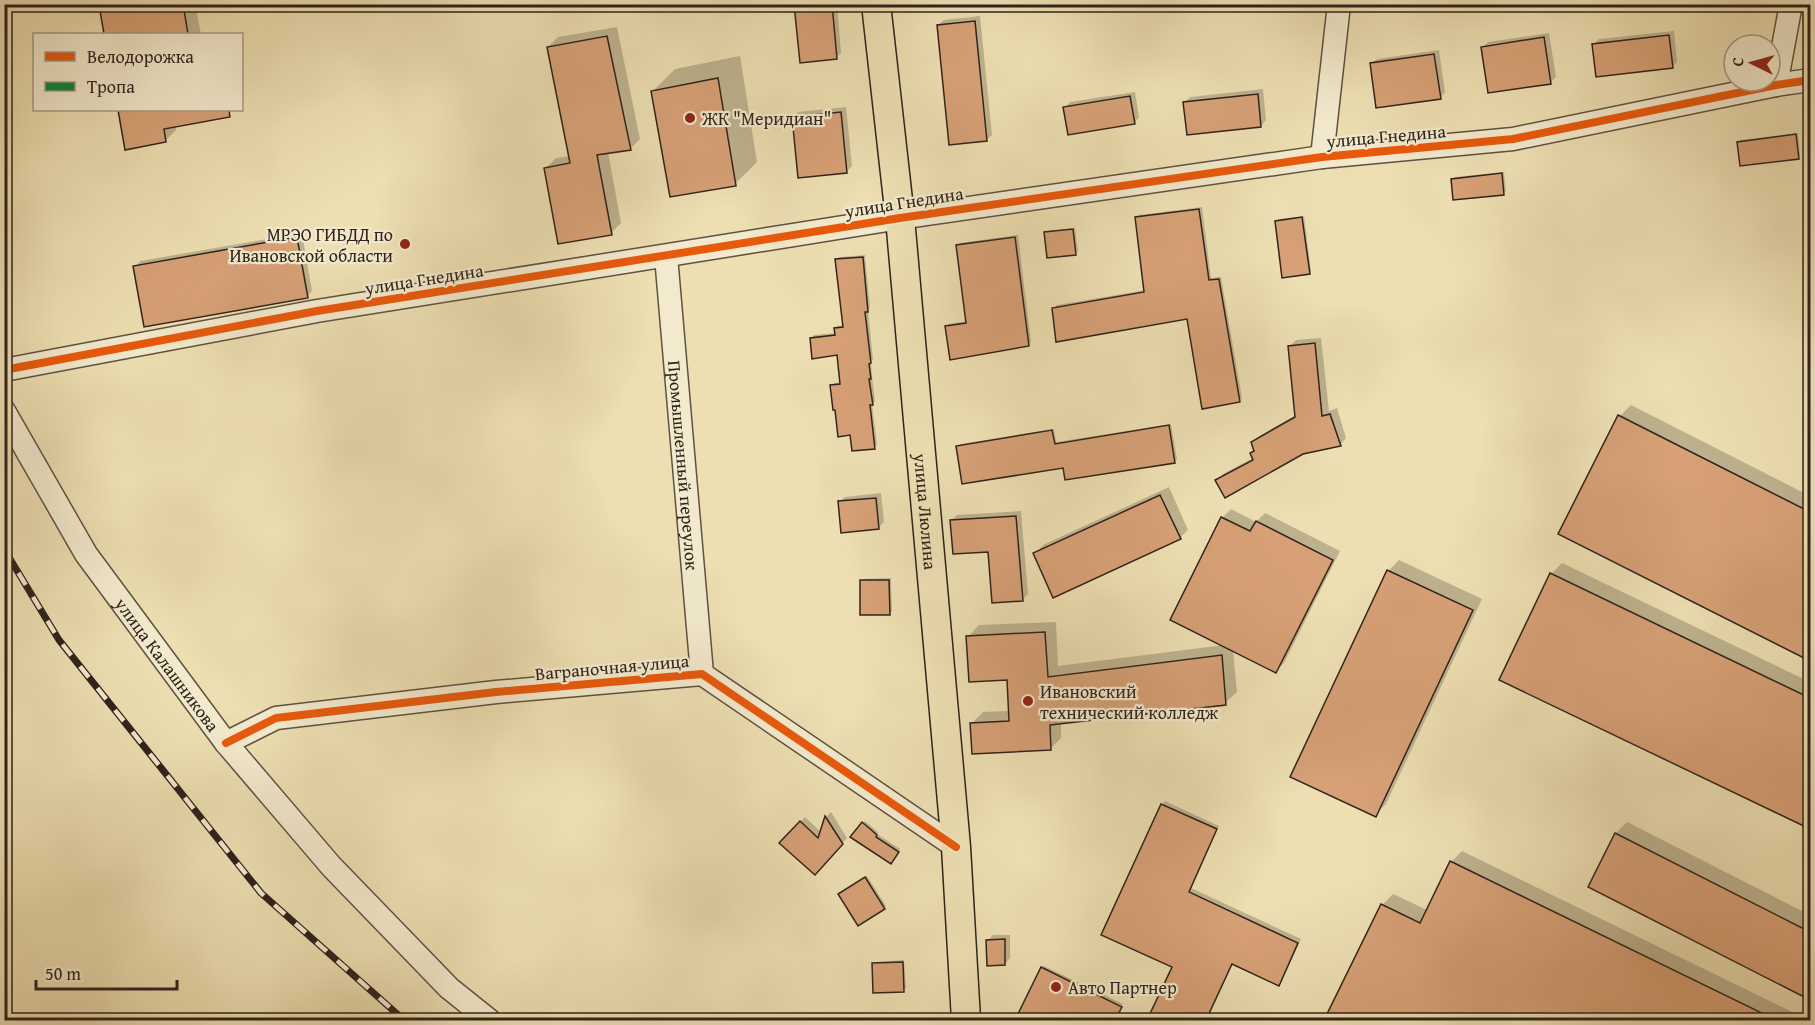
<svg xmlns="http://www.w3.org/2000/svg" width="1815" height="1025" font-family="'Gentium Book Plus',serif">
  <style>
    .shadow { fill: #0003 }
    .building { fill: #d7a076; stroke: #2f231c; stroke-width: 1.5 }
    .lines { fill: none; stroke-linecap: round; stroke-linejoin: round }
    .minor-casing { stroke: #5e5242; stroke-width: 25 }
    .major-casing { stroke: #2f231c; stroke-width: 31 }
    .minor { stroke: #f3eacd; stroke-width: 22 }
    .major { stroke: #eddfb2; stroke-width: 28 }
    .rail-casing { stroke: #2f231c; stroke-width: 7 }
    .rail { stroke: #f3eacd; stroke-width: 4.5; stroke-dasharray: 14; stroke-linecap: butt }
    .quiet { stroke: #00873e; stroke-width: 6; stroke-dasharray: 12 6; stroke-linecap: butt }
    .cycleway-casing { stroke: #f3eacd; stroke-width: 11 }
    .cycleway { stroke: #e8590c; stroke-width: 8 }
    .poi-dot { fill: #8f2418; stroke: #f3eacd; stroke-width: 2 }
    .labels { text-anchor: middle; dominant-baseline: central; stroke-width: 4.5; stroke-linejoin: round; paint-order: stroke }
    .poi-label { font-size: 18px; fill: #2f231c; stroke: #f3eacd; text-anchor: start }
    .street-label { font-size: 18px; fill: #2f231c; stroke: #f3eacd }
  </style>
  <rect width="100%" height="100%" fill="#eddfb2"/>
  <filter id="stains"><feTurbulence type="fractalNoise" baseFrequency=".00333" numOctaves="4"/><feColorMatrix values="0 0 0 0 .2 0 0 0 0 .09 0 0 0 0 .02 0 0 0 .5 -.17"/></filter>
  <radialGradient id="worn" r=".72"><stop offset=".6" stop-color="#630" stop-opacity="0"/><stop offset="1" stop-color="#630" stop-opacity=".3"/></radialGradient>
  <g class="shadow">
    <path d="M108,4H195L201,34H106L102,11Z"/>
    <path d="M796,4H837L841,53L836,58Z"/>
    <path d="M1729,4H1744L1741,7Z"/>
    <path d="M980,16L992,135L986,140L938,25L944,20Z"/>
    <path d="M617,27L640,139L630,149L608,152L621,223L611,233L546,168L556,158L570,156L548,47L558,37Z"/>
    <path d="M1674,31L1677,62L1672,67L1594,44L1599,39Z"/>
    <path d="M1549,33L1556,77L1551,82L1482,47L1488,42Z"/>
    <path d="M1439,50L1445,92L1440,98L1371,64L1377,59Z"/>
    <path d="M740,56L757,162L735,184L653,91L675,69Z"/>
    <path d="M1263,89L1266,120L1261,126L1185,102L1190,97Z"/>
    <path d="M1135,92L1139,117L1134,123L1065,108L1070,102Z"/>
    <path d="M846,107L852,166L847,171L793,118L798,112Z"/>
    <path d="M120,110H215L203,121L176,126V130L165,141L127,148Z"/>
    <path d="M1798,133L1800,155L1798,157L1738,142L1741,140Z"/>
    <path d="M1504,172L1506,191L1503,194L1452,179L1455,177Z"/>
    <path d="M1202,207L1211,278L1221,277L1242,398L1239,401L1188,317L1054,308L1057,305L1146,290L1136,218L1139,215Z"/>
    <path d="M1304,216L1311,271L1309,273L1276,221L1279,219Z"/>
    <path d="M1075,228L1078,251L1075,253L1046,233L1048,231Z"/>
    <path d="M302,233L312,291L307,297L135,267L140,261Z"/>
    <path d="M1018,235L1031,342L1028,345L946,327L949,324L967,321L957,245L960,243Z"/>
    <path d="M865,255L870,308L868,310L873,359L871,361L872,376L875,401L872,404L877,444L874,447L851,434L832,386L835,383L842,382L839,354L811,338L814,335L836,333V328L838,326L844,325L837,260L839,257Z"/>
    <path d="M1321,338L1329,411L1337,408L1346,438L1340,445L1303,452L1217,480L1223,474L1253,458L1255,450L1253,442L1259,436L1296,415L1289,347L1296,340Z"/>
    <path d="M1631,405L1810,496V660L1560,534L1620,416Z"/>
    <path d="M1171,424L1177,459L1175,461L958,446L960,444L1054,429L1056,442Z"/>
    <path d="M1169,487L1188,530L1180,538L1035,554L1043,545Z"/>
    <path d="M881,493L884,522L878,528L840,502L845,497Z"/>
    <path d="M1231,509L1256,522L1265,513L1340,551L1284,663L1276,671L1233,650L1237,692L1225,703L1061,723V738L1050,749L972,723L983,712L1010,711L1008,678L968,637L979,625L1056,622L1058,666L1224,645L1172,619L1223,517Z"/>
    <path d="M1021,511L1028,594L1023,599L990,551L952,520L957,515Z"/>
    <path d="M1399,560L1482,599L1386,804L1375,815L1388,571Z"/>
    <path d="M1562,563L1810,682V828L1501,679L1551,574Z"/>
    <path d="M891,578L892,611L890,614L861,581L863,579Z"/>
    <path d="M1165,801L1219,826L1191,888L1301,939L1282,980L1278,984L1233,963L1207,1020H1149L1174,967L1162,805Z"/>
    <path d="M831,812L847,838L815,873L782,843L805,817L821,832L826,817Z"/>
    <path d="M865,821L878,832L877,834L900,849L893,860L852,836Z"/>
    <path d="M1627,822L1810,915V999L1590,886L1616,833Z"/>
    <path d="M1462,851L1809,1020H1326L1382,905L1393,894L1427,910L1451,862Z"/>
    <path d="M867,876L886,906L884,908L842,892Z"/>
    <path d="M993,935H1010V958L1005,964L988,940Z"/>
    <path d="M904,960L906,988L903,990L874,964L876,962Z"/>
    <path d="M1044,966L1123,1004L1115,1020H1017Z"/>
  </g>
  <g class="building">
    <path d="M134,4H183L188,34H104L100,11Z"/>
    <path d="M794,4H832L837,59L800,63Z"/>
    <path d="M975,21L987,141L949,145L937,25Z"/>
    <path d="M1669,35L1673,68L1596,77L1592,44Z"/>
    <path d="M607,36L631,150L597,155L612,235L558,244L544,168L570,163L547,47Z"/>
    <path d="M1544,37L1551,84L1488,93L1481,47Z"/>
    <path d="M1434,54L1441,99L1376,108L1370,63Z"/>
    <path d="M718,78L736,186L670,197L651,91Z"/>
    <path d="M1258,94L1261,127L1187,135L1183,102Z"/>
    <path d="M1130,96L1135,124L1068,135L1063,107Z"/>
    <path d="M118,110H229L230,117L164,129L166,142L125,150Z"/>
    <path d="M841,112L847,173L798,178L792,117Z"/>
    <path d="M1796,134L1799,159L1740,166L1737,142Z"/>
    <path d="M1502,173L1504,195L1453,200L1451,179Z"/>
    <path d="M1199,209L1209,280L1219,279L1240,402L1202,409L1187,319L1056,342L1052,308L1144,292L1135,217Z"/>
    <path d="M1302,217L1310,274L1282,278L1275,221Z"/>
    <path d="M1073,229L1076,255L1047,258L1044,232Z"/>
    <path d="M297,237L308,298L144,327L133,266Z"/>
    <path d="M1015,237L1029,346L950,360L945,326L966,323L956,245Z"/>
    <path d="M863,257L868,312H865L871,363L869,364L871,379H869L873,405H870L875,449L852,451L850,435L838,437L835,410H833L830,385L840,384L837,355L812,359L810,338L835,335L834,328L843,327L835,259Z"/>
    <path d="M1315,343L1322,416L1330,414L1341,446L1303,454L1225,498L1215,480L1253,460L1250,453L1254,451L1251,442L1295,417L1288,346Z"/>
    <path d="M1618,415L1810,512V661L1558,534Z"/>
    <path d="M1169,425L1175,463L1065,480L1063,468L962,484L956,446L1052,430L1055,444Z"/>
    <path d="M1160,495L1181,539L1053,598L1033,553Z"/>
    <path d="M876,498L879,529L841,533L838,501Z"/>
    <path d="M1016,516L1023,601L992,603L988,552L953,554L950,520Z"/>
    <path d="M1221,517L1250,531L1256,521L1333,560L1276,673L1170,620Z"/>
    <path d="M1387,570L1473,610L1376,817L1290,777Z"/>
    <path d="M1550,573L1810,698V829L1499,680Z"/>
    <path d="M860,580H889L890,615H860Z"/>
    <path d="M1045,632L1048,677L1222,655L1226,705L1050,725L1051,750L972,754L970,723L1009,721L1007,680L969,682L966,636Z"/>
    <path d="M1161,804L1217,829L1189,892L1298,943L1279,986L1232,964L1206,1020H1147L1172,967L1101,935Z"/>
    <path d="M825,816L843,844L815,875L779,843L800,821L818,838Z"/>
    <path d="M862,822L877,835L876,837L899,852L891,864L850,837Z"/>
    <path d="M1615,833L1810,932V1000L1588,887Z"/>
    <path d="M1450,861L1776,1020H1324L1381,904L1420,923Z"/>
    <path d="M865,877L885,909L858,926L838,894Z"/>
    <path d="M1005,939V965L987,966L986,940Z"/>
    <path d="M903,962L904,992L873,993L872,963Z"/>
    <path d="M1041,967L1122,1007L1115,1020H1015Z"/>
  </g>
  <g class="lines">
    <defs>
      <g id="minor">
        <path d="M1776,85L1791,4"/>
        <path d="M1322,157L1339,4"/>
        <path id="s1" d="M666,256L702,674"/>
        <path d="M4,370L317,311L900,218L1322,157L1513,139L1776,85L1810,80"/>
        <path id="s2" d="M4,411L86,554L226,743L331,866L449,988L489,1020"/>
        <path d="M226,743L276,718L496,692L702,674L956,847"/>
      </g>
      <g id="major">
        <path id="s3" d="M876,4L900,218L956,847L966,1020"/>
      </g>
    </defs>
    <use href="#minor" class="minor-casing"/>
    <use href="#major" class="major-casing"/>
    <use href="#minor" class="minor"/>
    <use href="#major" class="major"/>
    <defs>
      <path id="rail" d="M4,549L59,640L261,893L404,1020"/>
    </defs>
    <use href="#rail" class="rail-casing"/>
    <use href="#rail" class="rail"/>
    <path class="quiet" d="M4,422L9,419"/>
    <defs>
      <g id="cycleway">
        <path d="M4,370L317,311L900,218L1322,157L1513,139L1776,85L1810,80"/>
        <path d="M226,743L276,718L496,692L702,674L956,847"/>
      </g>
    </defs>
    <use href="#cycleway" class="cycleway-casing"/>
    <use href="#cycleway" class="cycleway"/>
  </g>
  <g class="poi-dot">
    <circle cx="690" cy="118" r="6"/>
    <circle cx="405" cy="244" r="6"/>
    <circle cx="1028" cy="701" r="6"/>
    <circle cx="1056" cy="987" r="6"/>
  </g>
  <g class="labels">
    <g class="poi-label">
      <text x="702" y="118">ЖК "Меридиан"</text>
      <text x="393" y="234" text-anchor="end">МРЭО ГИБДД по<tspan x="393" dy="21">Ивановской области</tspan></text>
      <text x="1040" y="691">Ивановский<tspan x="1040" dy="21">технический колледж</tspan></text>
      <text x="1068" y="987">Авто Партнер</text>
    </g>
    <g class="street-label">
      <text transform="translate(1386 136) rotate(-5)">улица Гнедина</text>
      <text transform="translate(904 202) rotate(-9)">улица Гнедина</text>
      <text transform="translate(424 279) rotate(-9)">улица Гнедина</text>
      <text stroke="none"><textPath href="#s1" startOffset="210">Промышленный переулок</textPath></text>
      <text stroke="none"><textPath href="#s3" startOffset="510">улица Люлина</textPath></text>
      <text stroke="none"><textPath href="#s2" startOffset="302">улица Калашникова</textPath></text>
      <text transform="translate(612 667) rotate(-5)">Ваграночная улица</text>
    </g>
  </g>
  <rect width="1815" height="1025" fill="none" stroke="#eddfb2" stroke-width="24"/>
  <rect x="6" y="6" width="1803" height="1013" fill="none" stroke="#2f231c" stroke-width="3"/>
  <rect x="12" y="12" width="1791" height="1001" fill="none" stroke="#2f231c" stroke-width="1.5"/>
  <rect x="33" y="33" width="210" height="78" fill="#f3eacd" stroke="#a59a86" stroke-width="1.5"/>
  <rect x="45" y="52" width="30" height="9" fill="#e8590c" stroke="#a59a86" stroke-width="1.5"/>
  <text x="87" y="63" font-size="18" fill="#2f231c">Велодорожка</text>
  <rect x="45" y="82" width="30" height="9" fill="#00873e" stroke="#a59a86" stroke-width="1.5"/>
  <text x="87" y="93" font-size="18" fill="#2f231c">Тропа</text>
  <g transform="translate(1752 63) rotate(275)"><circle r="28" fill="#f3eacd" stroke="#a59a86" stroke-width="1.5"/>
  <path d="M0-4.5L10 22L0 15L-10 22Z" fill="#8f2418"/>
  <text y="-9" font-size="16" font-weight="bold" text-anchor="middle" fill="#2f231c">С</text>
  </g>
  <path d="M36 980v9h141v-9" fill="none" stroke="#2f231c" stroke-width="3"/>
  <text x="45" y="980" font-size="18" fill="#2f231c" stroke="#f3eacd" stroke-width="4.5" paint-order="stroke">50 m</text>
  <rect width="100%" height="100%" filter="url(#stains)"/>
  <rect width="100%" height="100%" fill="url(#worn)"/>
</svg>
